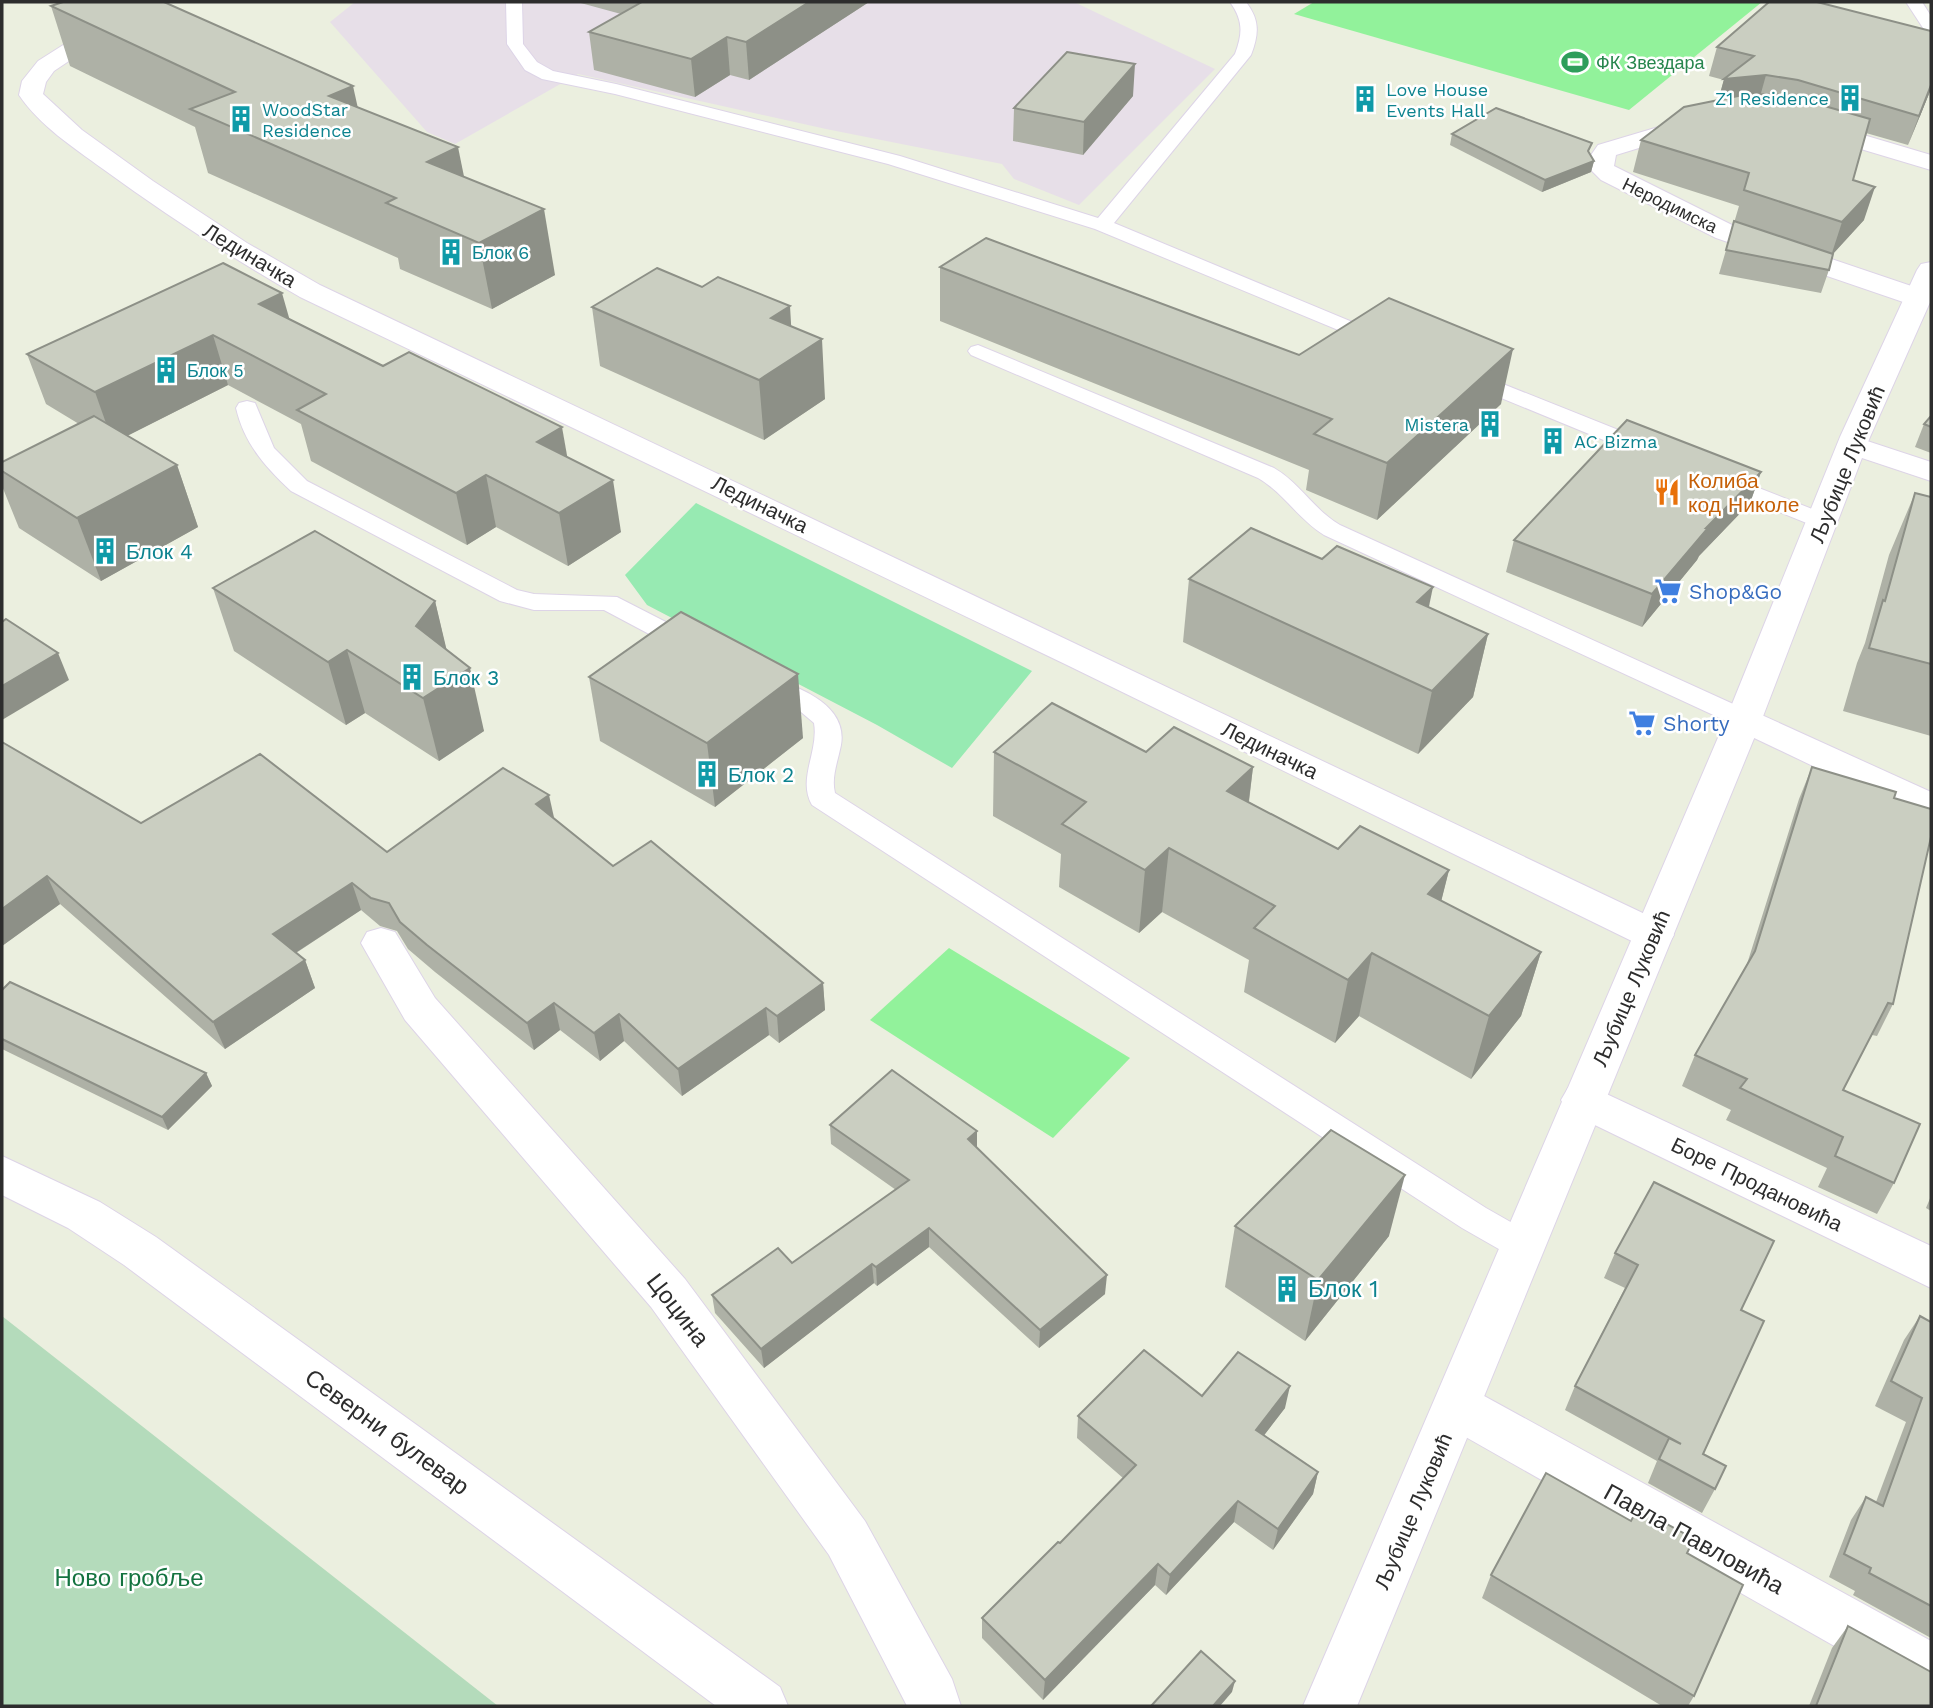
<svg xmlns="http://www.w3.org/2000/svg" width="1933" height="1708" font-family="'Work Sans',sans-serif">
  <style>
    .industrial { fill: #e7dfe8 }
    .green { fill: #97eab2 }
    .cemetery { fill: #b4dbbb }
    .pitch { fill: #92f29b }
    .lines { fill: none; stroke-linecap: round; stroke-linejoin: round }
    .lane-casing { stroke: #ddd4e7; stroke-width: 2 }
    .street-casing { stroke: #ddd4e7; stroke-width: 2 }
    .secondary-casing { stroke: #ddd4e7; stroke-width: 2 }
    .lane { fill: #fff; fill-rule: evenodd }
    .street { fill: #fff; fill-rule: evenodd }
    .secondary { fill: #fff; fill-rule: evenodd }
    .wall { fill: #aeb1a6 }
    .shaded-wall { fill: #8d9087 }
    .building { fill: #cacec1; stroke: #8d9087; stroke-width: 2 }
    .labels { text-anchor: middle; dominant-baseline: central; stroke-width: 5; stroke-linejoin: round; paint-order: stroke }
    .far-leisure-label { font-size: 18px; fill: #27864d; stroke: #fff; text-anchor: start }
    .far-culture-label { font-size: 18px; fill: #0d838f; stroke: #fff; text-anchor: start }
    .far-street-label { font-size: 18px; fill: #2d2d2d; stroke: #fff }
    .street-label { font-size: 21px; fill: #2d2d2d; stroke: #fff }
    .food-label { font-size: 21px; fill: #c56008; stroke: #fff; text-anchor: start }
    .culture-label { font-size: 21px; fill: #0d838f; stroke: #fff; text-anchor: start }
    .shop-label { font-size: 21px; fill: #366cbe; stroke: #fff; text-anchor: start }
    .near-culture-label { font-size: 24px; fill: #0d838f; stroke: #fff; text-anchor: start }
    .near-street-label { font-size: 24px; fill: #2d2d2d; stroke: #fff }
    .near-park-label { font-size: 24px; fill: #147340; stroke: #fff }
  </style>
  <rect width="100%" height="100%" fill="#ebefdf"/>
  <path class="industrial" d="M355,2H1074L1215,69L1079,205L1014,179L1002,164L826,129L578,74L455,144L427,132L330,22Z"/>
  <path class="green" d="M696,503L1032,671L952,768L877,725L647,605L625,575Z"/>
  <path class="cemetery" d="M2,1316L498,1706H2Z"/>
  <g class="pitch">
    <path d="M1314,2H1762L1629,110L1294,14Z"/>
    <path d="M949,948L1130,1058L1053,1138L870,1020Z"/>
  </g>
  <g class="lines">
    <defs>
      <g id="lane">
        <path d="M506,2H522L523,44L537,62L553,71L616,84L900,156L1098,218L1235,54C1243,33 1243,20 1230,2H1246C1260,20 1259,34 1251,55L1114,223L1386,336L1389,340L1386,344H1372L1095,229L888,164L615,94L542,79L525,70L507,44Z"/>
        <path d="M1906,2H1922L1931,16V33L1925,31Z"/>
        <path d="M978,345L1274,468C1300,483 1314,510 1340,525L1753,713L1757,719L1753,725L1744,728L1735,725L1324,535C1298,519 1284,493 1258,478L971,355L968,351L971,347Z"/>
        <path d="M1468,370L1656,445L1659,450L1656,455H1640L1460,381L1457,376L1460,371Z"/>
        <path d="M247,401L255,403L274,448L307,481L517,590L534,594L617,597L701,640L705,646L701,652L692,654L683,652L604,610H534L500,601L291,491C265,467 244,443 236,408L239,403Z"/>
        <path d="M1718,472L1830,516L1834,521L1830,526H1814L1710,484L1707,479L1710,474Z"/>
        <path d="M768,678C799,686 848,705 841,745C838,761 831,777 835,793L1486,1208L1535,1236L1540,1246L1535,1256L1523,1260L1511,1256L1462,1228L812,805C797,779 819,751 814,723L801,712L759,692L755,686L759,680Z"/>
      </g>
      <g id="street">
        <path d="M131,2H157L54,71L46,82L43,94L82,130L153,181L247,243L320,285L1668,925L1674,935L1668,945L1654,950L1640,945L1067,665L300,297C232,258 166,215 103,169C73,147 40,126 19,95L22,81L38,61Z"/>
        <path d="M1692,117L1701,119L1704,124L1701,129L1616,155L1614,166L1734,226L1929,292L1931,296L1929,304L1919,306L1909,304L1716,238L1601,180L1589,168V158L1598,145Z"/>
        <path d="M1813,120L1931,155V170L1804,132L1801,127L1804,122Z"/>
        <path d="M1852,436L1931,462V481L1841,451L1837,445L1841,439Z"/>
        <path d="M1744,707L1931,792V820L1918,816L1731,727L1726,719L1731,711Z"/>
        <path d="M381,928L395,932L435,998L685,1279L865,1521L952,1679L961,1706H907L829,1555L651,1307L405,1020L361,943L367,932Z"/>
        <path d="M1583,1083L1931,1246V1288L1568,1112L1561,1100L1568,1088Z"/>
        <path d="M1458,1385L1475,1391L1931,1641V1698L1912,1690L1441,1423L1433,1407L1441,1391Z"/>
      </g>
      <g id="secondary">
        <path d="M1931,262V300L1870,437L1762,719L1357,1706H1303L1726,719L1840,437L1917,270L1921,264Z"/>
        <path d="M2,1156L100,1202L156,1237L780,1687L788,1706H716L124,1265L68,1228L2,1195Z"/>
      </g>
    </defs>
    <use href="#lane" class="lane-casing"/>
    <use href="#street" class="street-casing"/>
    <use href="#secondary" class="secondary-casing"/>
    <use href="#lane" class="lane"/>
    <use href="#street" class="street"/>
    <use href="#secondary" class="secondary"/>
  </g>
  <g class="wall">
    <path d="M577,2H869L749,80L730,75L695,97L594,70L589,32L621,14Z"/>
    <path d="M51,6L358,107L464,177L555,275L492,309L400,269L398,258L208,173L195,127L70,66Z"/>
    <path d="M1717,47L1931,89L1908,145L1866,133L1853,180L1864,220L1833,254L1829,270L1821,293L1719,274L1739,206L1633,172L1641,140L1718,100L1724,80L1709,76Z"/>
    <path d="M1133,96L1083,155L1013,141L1014,108Z"/>
    <path d="M1452,134L1594,161L1591,172L1542,192L1450,145Z"/>
    <path d="M940,267L1299,355L1501,404L1377,520L1306,490L1309,470L940,321Z"/>
    <path d="M592,307L791,326L825,399L764,440L600,366Z"/>
    <path d="M290,319L567,457L621,532L568,566L496,527L467,545L311,461L301,424L228,385L127,436L177,465L198,527L101,581L19,528L2,486V462L79,424L46,404L27,354Z"/>
    <path d="M1931,416V453L1915,447L1924,424Z"/>
    <path d="M1761,472L1750,503L1699,556L1697,560L1642,627L1506,572L1514,540Z"/>
    <path d="M1915,493L1931,497V736L1843,711L1857,663L1865,643L1889,555Z"/>
    <path d="M1189,579L1488,634L1473,697L1418,754L1183,642Z"/>
    <path d="M213,588L435,601L446,649L484,731L439,761L365,713L346,725L234,651Z"/>
    <path d="M589,677L803,738L715,807L600,741Z"/>
    <path d="M2,742L141,823L387,852L554,818L613,866L823,983L825,1010L779,1043L769,1035L682,1096L624,1041L600,1061L560,1030L534,1050L435,972L408,949L397,931L380,926L361,910L296,953L305,960L315,988L225,1049L60,904L2,946Z"/>
    <path d="M994,752H1146L1253,767L1249,802L1338,849L1449,870L1441,901L1541,952L1521,1016L1471,1079L1359,1016L1335,1043L1244,992L1249,960L1162,912L1139,933L1059,887L1061,854L993,816Z"/>
    <path d="M1812,767L1894,798L1893,1004L1877,1036L1872,1035L1843,1090L1894,1183L1877,1214L1818,1187L1827,1168L1726,1120L1731,1110L1682,1086L1695,1055L1747,964L1799,799Z"/>
    <path d="M2,990L206,1073L212,1086L168,1130L2,1049Z"/>
    <path d="M830,1125L977,1131V1148L1105,1294L1039,1348L929,1247L877,1286L874,1283L764,1368L715,1313L712,1295L792,1263L896,1190L831,1144Z"/>
    <path d="M1931,1196V1211L1926,1208Z"/>
    <path d="M1235,1226L1389,1236L1305,1341L1225,1287Z"/>
    <path d="M1615,1253L1741,1310L1703,1454L1715,1489L1702,1513L1648,1483L1657,1461L1565,1410L1575,1386L1625,1288L1604,1278Z"/>
    <path d="M1920,1316L1931,1322V1638L1853,1595L1855,1591L1829,1577L1851,1520L1866,1497L1876,1502L1906,1422L1875,1406L1904,1340Z"/>
    <path d="M1202,1396L1285,1408L1264,1435L1318,1472L1313,1494L1273,1550L1234,1522L1166,1595L1155,1585L1043,1700L982,1638V1618L1060,1543L1123,1478L1077,1438L1078,1416Z"/>
    <path d="M1638,1508L1687,1553L1694,1696L1688,1706H1662L1482,1598L1491,1575L1631,1521Z"/>
    <path d="M1848,1626L1931,1706H1809L1832,1648Z"/>
  </g>
  <g class="shaded-wall">
    <path d="M809,2H869L749,80L746,42Z"/>
    <path d="M727,37L730,75L695,97L691,59Z"/>
    <path d="M1135,64L1133,96L1083,155L1084,122Z"/>
    <path d="M1766,75L1758,104L1716,109L1724,79Z"/>
    <path d="M1931,85V89L1908,145L1919,116Z"/>
    <path d="M353,86L367,149L329,96Z"/>
    <path d="M458,147L471,211L427,162Z"/>
    <path d="M1594,161L1591,172L1542,192L1545,180Z"/>
    <path d="M1875,187L1864,220L1831,256L1842,222Z"/>
    <path d="M544,209L555,275L492,309L479,243Z"/>
    <path d="M282,293L296,342L259,304Z"/>
    <path d="M790,306L793,357L822,339L825,399L764,440L759,380L771,318Z"/>
    <path d="M213,335L228,385L113,443L95,392Z"/>
    <path d="M1513,349L1501,404L1377,520L1387,463Z"/>
    <path d="M562,427L571,478L537,442Z"/>
    <path d="M177,465L198,527L101,581L77,518Z"/>
    <path d="M1761,472L1750,503L1699,556L1697,560L1642,627L1652,594L1706,528Z"/>
    <path d="M486,475L496,527L467,545L456,493Z"/>
    <path d="M613,480L621,532L568,566L559,513Z"/>
    <path d="M1433,587L1420,650L1417,602Z"/>
    <path d="M435,601L450,664L416,626Z"/>
    <path d="M1488,634L1473,697L1418,754L1432,691Z"/>
    <path d="M347,650L365,713L346,725L328,662Z"/>
    <path d="M58,653L69,680L2,720V686Z"/>
    <path d="M470,668L484,731L439,761L423,698Z"/>
    <path d="M798,674L803,738L715,807L707,743Z"/>
    <path d="M1253,767L1245,831L1227,791Z"/>
    <path d="M549,795L555,822L536,804Z"/>
    <path d="M1169,848L1162,912L1139,933L1145,870Z"/>
    <path d="M1449,870L1433,934L1428,894Z"/>
    <path d="M47,876L60,904L2,946V909Z"/>
    <path d="M352,883L361,910L283,961L273,934Z"/>
    <path d="M1541,952L1521,1016L1471,1079L1489,1016Z"/>
    <path d="M1372,953L1359,1016L1335,1043L1348,980Z"/>
    <path d="M305,960L315,988L225,1049L213,1022Z"/>
    <path d="M823,983L825,1010L779,1043L777,1016Z"/>
    <path d="M554,1003L560,1030L534,1050L527,1023Z"/>
    <path d="M766,1008L769,1035L682,1096L678,1069Z"/>
    <path d="M619,1014L624,1041L600,1061L594,1033Z"/>
    <path d="M206,1073L212,1086L168,1130L162,1117Z"/>
    <path d="M977,1131V1151L968,1139Z"/>
    <path d="M1405,1175L1389,1236L1305,1341L1318,1280Z"/>
    <path d="M929,1228V1247L877,1286L876,1267Z"/>
    <path d="M872,1264L874,1283L764,1368L761,1349Z"/>
    <path d="M1107,1275L1105,1294L1039,1348L1040,1330Z"/>
    <path d="M1290,1386L1285,1408L1252,1451L1256,1430Z"/>
    <path d="M1318,1472L1313,1494L1273,1550L1278,1529Z"/>
    <path d="M1238,1501L1234,1522L1166,1595L1170,1575Z"/>
    <path d="M1158,1564L1155,1585L1043,1700L1045,1680Z"/>
    <path d="M1235,1681L1232,1692L1220,1706H1213Z"/>
  </g>
  <g class="building">
    <path d="M63,2H164L353,86L329,96L458,147L427,162L544,209L479,243L386,203L396,198L190,109L235,92L51,6Z"/>
    <path d="M642,2H809L746,42L727,37L691,59L589,32Z"/>
    <path d="M1769,2H1817L1931,31V85L1919,116L1798,80L1766,75L1724,79L1754,56L1717,47Z"/>
    <path d="M1067,52L1135,64L1084,122L1014,108Z"/>
    <path d="M1748,94L1786,95L1870,119L1853,180L1875,187L1842,222L1744,190L1749,173L1641,140L1684,107Z"/>
    <path d="M1496,108L1592,143L1588,151L1594,161L1545,180L1452,134Z"/>
    <path d="M1734,221L1833,254L1829,270L1726,250Z"/>
    <path d="M986,238L1299,355L1389,298L1513,349L1387,463L1314,434L1332,419L940,267Z"/>
    <path d="M223,263L282,293L259,304L383,366L409,352L562,427L537,442L613,480L559,513L486,475L456,493L297,410L326,394L213,335L95,392L27,354Z"/>
    <path d="M657,268L702,287L718,277L790,306L771,318L822,339L759,380L592,307Z"/>
    <path d="M94,416L177,465L77,518L2,471V462Z"/>
    <path d="M1931,416V427L1924,424Z"/>
    <path d="M1627,420L1761,472L1706,528H1708L1652,594L1514,540Z"/>
    <path d="M1915,493L1931,497V664L1869,648L1883,600L1885,601Z"/>
    <path d="M1251,528L1322,559L1337,546L1433,587L1417,602L1488,634L1432,691L1189,579Z"/>
    <path d="M315,531L435,601L416,626L470,668L423,698L347,650L328,662L213,588Z"/>
    <path d="M681,612L798,674L707,743L589,677Z"/>
    <path d="M6,619L58,653L2,686V622Z"/>
    <path d="M1052,703L1146,752L1174,727L1253,767L1227,791L1338,849L1360,826L1449,870L1428,894L1541,952L1489,1016L1372,953L1348,980L1254,928L1275,906L1169,848L1145,870L1062,824L1086,802L994,752Z"/>
    <path d="M2,742L141,823L260,754L387,852L503,768L549,795L536,804L613,866L651,841L823,983L777,1016L766,1008L678,1069L619,1014L594,1033L554,1003L527,1023L427,945L400,922L389,903L371,898L352,883L273,934L305,960L213,1022L47,876L2,909Z"/>
    <path d="M1812,767L1896,792L1894,798L1931,809V837L1893,1004L1888,1003L1843,1090L1920,1124L1894,1183L1835,1156L1843,1137L1740,1088L1747,1079L1695,1055L1755,951Z"/>
    <path d="M10,982L206,1073L162,1117L2,1039V990Z"/>
    <path d="M892,1070L977,1131L968,1139L1107,1275L1040,1330L929,1228L876,1267L872,1264L761,1349L712,1295L778,1248L792,1263L909,1180L830,1125Z"/>
    <path d="M1331,1130L1405,1175L1318,1280L1235,1226Z"/>
    <path d="M1654,1182L1774,1241L1741,1310L1764,1321L1703,1454L1726,1466L1715,1489L1659,1459L1669,1438L1681,1444L1575,1386L1638,1265L1615,1253Z"/>
    <path d="M1920,1316L1931,1322V1606L1869,1573L1871,1568L1844,1554L1866,1497L1883,1506L1922,1398L1891,1381Z"/>
    <path d="M1144,1350L1202,1396L1238,1352L1290,1386L1256,1430L1318,1472L1278,1529L1238,1501L1170,1575L1158,1564L1045,1680L982,1618L1058,1542L1060,1543L1136,1465L1078,1416Z"/>
    <path d="M1546,1473L1631,1521L1638,1508L1694,1539L1687,1553L1743,1585L1694,1696L1491,1575Z"/>
    <path d="M1848,1626L1931,1672V1706H1816Z"/>
    <path d="M1201,1651L1235,1681L1213,1706H1151Z"/>
  </g>
  <defs>
    <symbol id="stadium-bare" viewBox="-9 -9 18 18"><path d="M0-5a6.5 5 0 1 0 0 10a6.5 5 0 1 0 0-10ZM-3.5-1.8h7v3.6h-7Z" fill="#2e9e5b" stroke="#fff" stroke-width="2.5" paint-order="stroke"/></symbol>
    <symbol id="building-bare" viewBox="-9 -9 18 18"><path d="M-4-6H4V6H1V3H-1V6H-4ZM-2.5-4.3h1.7v1.8h-1.7ZM.8-4.3h1.7v1.8H.8ZM-2.5-1h1.7V.8h-1.7ZM.8-1h1.7V.8H.8Z" fill="#0f9aa8" stroke="#fff" stroke-width="2.5" paint-order="stroke"/></symbol>
    <symbol id="restaurant-bare" viewBox="-9 -9 18 18"><path d="M-5-6h1v4h1v-4h1v4h1v-4h1v5L-1.5 .5V6h-2V.5L-5-1ZM5-6V6H3V1.5H1.5Q1.5-4 5-6Z" fill="#e8710a" stroke="#fff" stroke-width="2.5" paint-order="stroke"/></symbol>
    <symbol id="supermarket-bare" viewBox="-9 -9 18 18"><path d="M-6-5.5h2.5l.6 2H6L4.5 2H-2.5L-4.4-4H-6ZM-1.5 3.2a1.3 1.3 0 1 0 .1 0ZM3 3.2a1.3 1.3 0 1 0 .1 0Z" fill="#3f7fe0" stroke="#fff" stroke-width="2.5" paint-order="stroke"/></symbol>
  </defs>
  <g fill-rule="evenodd">
    <use href="#stadium-bare" x="1556" y="43" width="38" height="38"/>
    <use href="#building-bare" x="1831" y="79" width="38" height="38"/>
    <use href="#building-bare" x="1346" y="80" width="38" height="38"/>
    <use href="#building-bare" x="222" y="100" width="38" height="38"/>
    <use href="#building-bare" x="432" y="233" width="38" height="38"/>
    <use href="#building-bare" x="147" y="351" width="38" height="38"/>
    <use href="#building-bare" x="1471" y="405" width="38" height="38"/>
    <use href="#building-bare" x="1534" y="422" width="38" height="38"/>
    <use href="#restaurant-bare" x="1648" y="473" width="38" height="38"/>
    <use href="#building-bare" x="86" y="532" width="38" height="38"/>
    <use href="#supermarket-bare" x="1649" y="572" width="38" height="38"/>
    <use href="#building-bare" x="393" y="658" width="38" height="38"/>
    <use href="#supermarket-bare" x="1623" y="704" width="38" height="38"/>
    <use href="#building-bare" x="688" y="755" width="38" height="38"/>
    <use href="#building-bare" x="1268" y="1270" width="38" height="38"/>
  </g>
  <g class="labels">
    <g class="far-leisure-label">
      <text x="1596" y="62">ФК Звездара</text>
    </g>
    <g class="far-culture-label">
      <text x="1386" y="89">Love House<tspan x="1386" dy="21">Events Hall</tspan></text>
      <text x="1829" y="98" text-anchor="end">Z1 Residence</text>
      <text x="262" y="109">WoodStar<tspan x="262" dy="21">Residence</tspan></text>
      <text x="472" y="252">Блок 6</text>
      <text x="187" y="370">Блок 5</text>
      <text x="1469" y="424" text-anchor="end">Mistera</text>
      <text x="1574" y="441">AC Bizma</text>
    </g>
    <g class="far-street-label">
      <text transform="translate(1670 205) rotate(26)">Неродимска</text>
    </g>
    <g class="street-label">
      <text transform="translate(250 255) rotate(31)">Лединачка</text>
      <text transform="translate(1847 464) rotate(-68)">Љубице Луковић</text>
      <text transform="translate(760 504) rotate(26)">Лединачка</text>
      <text transform="translate(1270 750) rotate(26)">Лединачка</text>
      <text transform="translate(1631 988) rotate(-67)">Љубице Луковић</text>
      <text transform="translate(1757 1184) rotate(26)">Боре Продановића</text>
      <text transform="translate(1413 1511) rotate(-67)">Љубице Луковић</text>
    </g>
    <g class="food-label">
      <text x="1688" y="480">Колиба<tspan x="1688" dy="24">код Николе</tspan></text>
    </g>
    <g class="culture-label">
      <text x="126" y="551">Блок 4</text>
      <text x="433" y="677">Блок 3</text>
      <text x="728" y="774">Блок 2</text>
    </g>
    <g class="shop-label">
      <text x="1689" y="591">Shop&amp;Go</text>
      <text x="1663" y="723">Shorty</text>
    </g>
    <g class="near-culture-label">
      <text x="1308" y="1289">Блок 1</text>
    </g>
    <g class="near-street-label">
      <text transform="translate(678 1310) rotate(52)">Цоцина</text>
      <text transform="translate(387 1432) rotate(36)">Северни булевар</text>
      <text transform="translate(1694 1539) rotate(29)">Павла Павловића</text>
    </g>
    <g class="near-park-label">
      <text x="129" y="1578">Ново гробље</text>
    </g>
  </g>
  <rect width="1933" height="1708" fill="none" stroke="#2d2d2d" stroke-width="7"/>
</svg>
